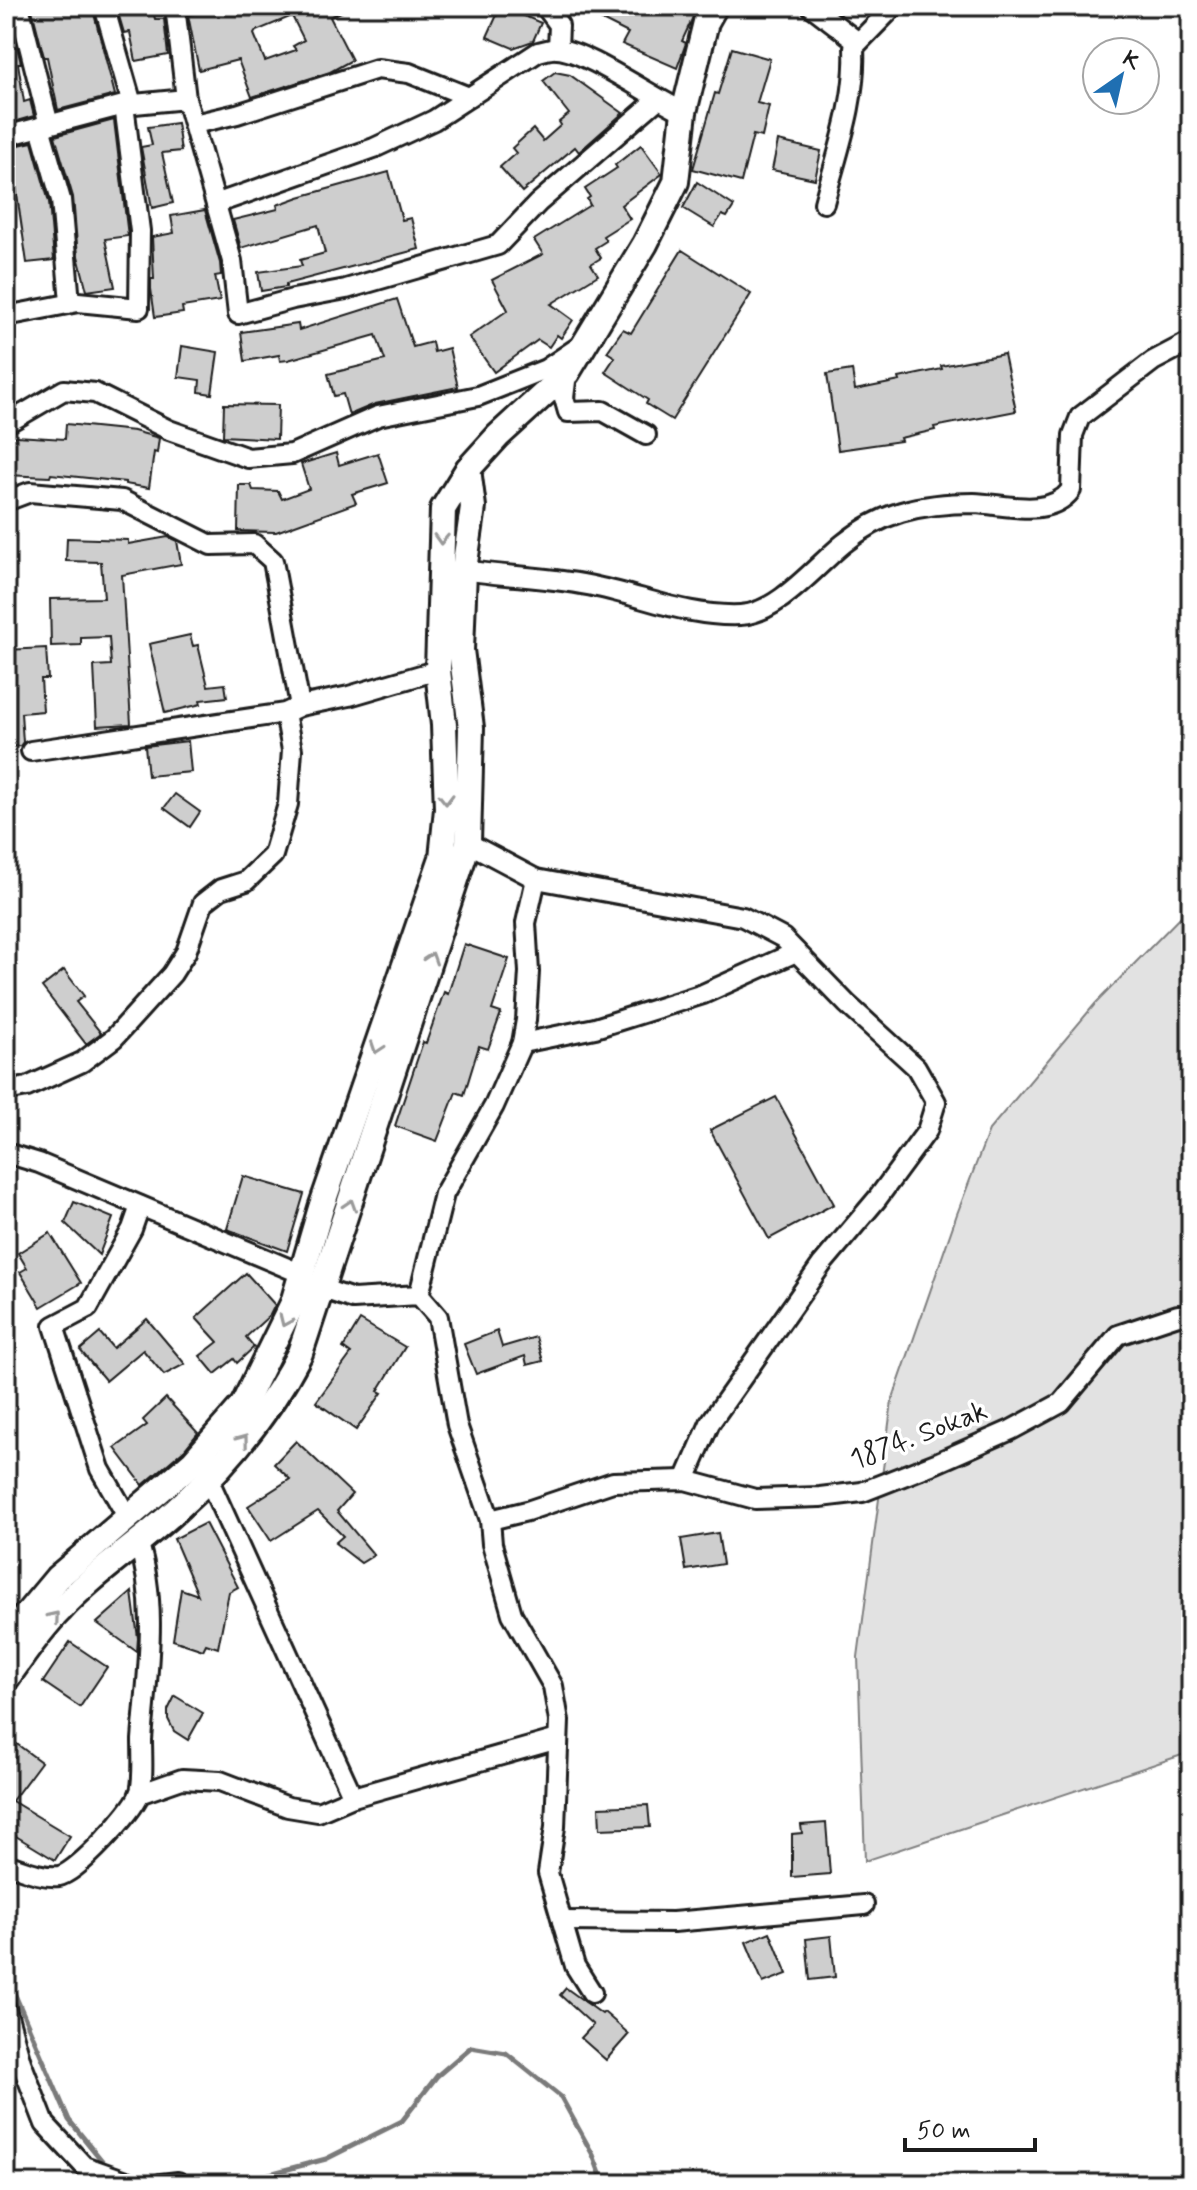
<svg xmlns="http://www.w3.org/2000/svg" width="1197" height="2190" font-family="Mynerve,sans-serif">
  <style>
    .green { fill: #e2e2e2; stroke: #7f7f7f; stroke-width: 2 }
    .lines { fill: none; stroke-linecap: round; stroke-linejoin: round }
    .stream { stroke: #7a7a7a; stroke-width: 5 }
    .building { fill: #cecece; stroke: #1c1c1c; stroke-width: 2; fill-rule: evenodd }
    .minor-casing { stroke: #1c1c1c; stroke-width: 24 }
    .tertiary-casing { stroke: #1c1c1c; stroke-width: 30 }
    .minor { stroke: #fff; stroke-width: 18 }
    .tertiary { stroke: #fff; stroke-width: 24 }
    .oneway { stroke: #999 }
    .labels { text-anchor: middle; dominant-baseline: central; stroke-width: 7; stroke-linejoin: round; paint-order: stroke }
    .street-label { font-size: 28px; fill: #1c1c1c; stroke: #fff }
  </style>
  <rect width="100%" height="100%" fill="#fff"/>
  <filter id="ink" filterUnits="userSpaceOnUse"><feTurbulence type="fractalNoise" baseFrequency=".0125" numOctaves="2"/><feDisplacementMap in="SourceGraphic" scale="16" xChannelSelector="R" yChannelSelector="G"/><feConvolveMatrix kernelMatrix="1 2 1 2 8 2 1 2 1" color-interpolation-filters="sRGB"/></filter>
  <g filter="url(#ink)">
    <path class="green" d="M1191,906V1752L865,1861L858,1657L892,1401L957,1214L989,1130L1095,1004Z"/>
    <g class="lines">
      <g class="stream">
        <path d="M6,1974L69,2120L108,2168"/>
        <path d="M231,2184L326,2159L402,2121L437,2076L471,2047L506,2053L561,2097L593,2155L604,2184"/>
      </g>
    </g>
    <g class="building">
      <path d="M51,6H92L115,95L58,110L47,57H44L32,10Z"/>
      <path d="M116,6H152L155,19H164L168,55L136,61L130,32L124,33Z"/>
      <path d="M220,6H354L330,17L352,60L330,72L252,97L238,60L199,70L188,15L206,12ZM292,16L304,40L293,46L296,50L265,61L254,34L256,31Z"/>
      <path d="M501,6L541,23L533,41L513,48L487,37Z"/>
      <path d="M609,6H698L682,41L686,43L677,68L622,44L628,33L602,20Z"/>
      <path d="M6,16H9L21,63H18L24,102L30,100L34,116L6,124Z"/>
      <path d="M732,48L770,59L757,103L769,106L762,137L753,135L741,182L693,169L715,93L718,94Z"/>
      <path d="M555,72L570,75L623,113L579,152L575,147L522,192L500,167L516,153L512,148L533,129L543,141L561,125L559,122L569,114L543,81Z"/>
      <path d="M114,120L128,236L105,239L115,287L87,291L78,256L73,197L55,136Z"/>
      <path d="M177,123L181,151L162,153L173,203L152,208L141,147L152,145L148,127Z"/>
      <path d="M778,141L821,151L815,179L772,170Z"/>
      <path d="M32,142L49,202L54,260L27,263L16,188L6,190V148Z"/>
      <path d="M641,145L662,174L621,205L630,219L603,236L606,241L595,248L601,258L591,264L598,275L551,304L573,320L561,338L557,335L549,347L538,340L494,372L469,337L508,310L492,280L543,254L534,240L590,205L587,199L590,197L585,189L617,168L615,165Z"/>
      <path d="M389,172L402,220L411,218L419,249L286,284V287L261,291L258,272L302,266L300,260L325,253L318,225L241,248L233,220L278,209L277,205L299,197Z"/>
      <path d="M697,182L734,206L727,217L722,215L714,227L683,208Z"/>
      <path d="M205,210L220,263L221,275L215,276L220,301L182,307L183,313L155,317L151,289V279H154L152,237L174,233L171,216Z"/>
      <path d="M682,250L751,294L672,420L646,404L648,400L605,372L615,357L607,352L623,329L631,333Z"/>
      <path d="M397,299L413,347L432,342L434,352L449,348L458,387L375,404L349,415L343,394L334,396L328,374L385,360L376,335L288,360L280,361L279,355L245,361L241,332L298,324L299,330Z"/>
      <path d="M182,346L218,352L212,394L199,392L200,380L178,377Z"/>
      <path d="M1004,354L1016,411L934,427L935,430L900,438L901,441L838,450L827,374L852,370L855,390L900,381L899,378L942,369L941,366Z"/>
      <path d="M224,404L278,405L277,439L223,436Z"/>
      <path d="M66,424L134,431L159,438L157,453L154,452L149,488L125,484V482L51,474L50,477L6,475V440L16,436L65,439Z"/>
      <path d="M336,453L339,465L378,453L388,483L352,494L356,503L276,532L238,531L239,485H251L253,490L278,491L282,499L309,489L301,464Z"/>
      <path d="M168,537L177,541L181,564L122,575L131,724L97,726L94,666L111,665L109,637L81,638V645L51,646L50,599L104,598L101,562L66,561L67,538L128,540V544Z"/>
      <path d="M190,635L193,646L198,645L208,686L225,684L227,697L200,700L201,704L165,713L149,644Z"/>
      <path d="M46,648L48,679H41L43,711L21,713L23,742L20,746L6,747V650Z"/>
      <path d="M188,741L191,772L148,776L145,746Z"/>
      <path d="M175,794L200,812L190,827L164,808Z"/>
      <path d="M464,944L509,959L492,1010L501,1013L488,1049L479,1046L464,1095L456,1092L437,1141L395,1126L423,1042L426,1043L444,992L448,994Z"/>
      <path d="M64,970L84,996L76,1002L101,1033L86,1044L42,987Z"/>
      <path d="M776,1097L834,1204L769,1239L710,1130Z"/>
      <path d="M243,1176L304,1194L287,1251L227,1229Z"/>
      <path d="M74,1202L113,1218L99,1255L65,1223Z"/>
      <path d="M50,1233L81,1283L41,1307L20,1272L27,1268L18,1253Z"/>
      <path d="M246,1273L275,1305L270,1315L246,1337L254,1347L237,1363L234,1359L215,1374L200,1356L218,1342L196,1318Z"/>
      <path d="M147,1319L185,1364L164,1375L143,1350L106,1381L80,1350L100,1333L113,1348Z"/>
      <path d="M360,1320L405,1347L378,1391L382,1393L356,1430L316,1402L351,1354L343,1348Z"/>
      <path d="M497,1331L502,1347L536,1337L543,1361L527,1365L525,1356L476,1374L464,1344Z"/>
      <path d="M166,1398L198,1433L185,1449L143,1485L115,1448L147,1425L143,1420Z"/>
      <path d="M296,1441L352,1494L337,1511L374,1555L361,1563L335,1543L343,1536L318,1511L271,1541L248,1506L290,1479L274,1464Z"/>
      <path d="M205,1523L238,1587L229,1592L218,1648L206,1644L203,1650L173,1640L181,1589L198,1595L174,1539Z"/>
      <path d="M718,1533L723,1564L686,1570L681,1539Z"/>
      <path d="M132,1592L138,1638L137,1652L97,1623Z"/>
      <path d="M70,1642L107,1667L80,1707L43,1682Z"/>
      <path d="M175,1696L203,1713L188,1740L174,1731L168,1719V1710Z"/>
      <path d="M6,1736L41,1762L12,1801L70,1836L55,1860L6,1830Z"/>
      <path d="M648,1805L650,1827L600,1829L599,1807Z"/>
      <path d="M826,1823L830,1874L792,1877V1834L802,1833L801,1825Z"/>
      <path d="M770,1932L787,1974L763,1983L746,1942Z"/>
      <path d="M831,1936L835,1977L810,1980L806,1939Z"/>
      <path d="M566,1988L602,2014L604,2012L629,2034L606,2060L581,2038L593,2025L560,1995Z"/>
    </g>
    <g class="lines">
      <defs>
        <g id="minor">
          <path d="M19,6L49,125"/>
          <path d="M104,6L132,104"/>
          <path d="M175,6L186,99L232,261L238,314L293,299L346,289L498,245L538,203L657,100"/>
          <path d="M545,6L559,25L558,49"/>
          <path d="M811,6L858,42"/>
          <path d="M194,124L237,114L377,69L409,73L469,97"/>
          <path d="M40,127L61,200L70,302"/>
          <path d="M6,136L124,105L186,99"/>
          <path d="M218,203L374,148L434,120L538,52C544,51 551,48 557,49C585,50 653,98 684,112"/>
          <path d="M824,203C837,153 857,100 854,47L894,6"/>
          <path d="M6,316L78,302L139,308L140,231L124,105"/>
          <path d="M567,373L564,398L568,412L603,411L646,435"/>
          <path d="M6,424L64,390L95,393L169,430L248,458L292,454L378,416L478,396L546,369L580,346"/>
          <path d="M6,501L30,492L122,500L211,545L254,544L273,561L300,706"/>
          <path d="M464,570C507,577 554,577 597,587C645,597 689,617 740,615C777,614 815,567 843,544C859,531 881,518 901,512C925,505 949,503 974,503C1005,504 1049,519 1071,490L1073,435L1080,417L1153,361L1191,341"/>
          <path d="M31,751L285,713L300,706L349,696L438,670"/>
          <path d="M468,843L536,879L743,917L783,938L847,1004L916,1067L936,1102L927,1131L877,1199L822,1264L710,1423L685,1480"/>
          <path d="M522,1043L595,1028L703,994L796,952"/>
          <path d="M6,1091L27,1087L82,1062L114,1038L172,974L186,952L203,903L221,889L246,881L273,855L288,804L292,750L285,713"/>
          <path d="M6,1153L39,1163L302,1274"/>
          <path d="M323,1289L353,1299L419,1295L438,1317L457,1425L490,1520L492,1544L512,1614L553,1686L559,1721L555,1827L548,1873L575,1966L592,1993"/>
          <path d="M419,1295L444,1194L494,1106L522,1043L526,1020L529,972L526,923L536,879"/>
          <path d="M208,1478L353,1797"/>
          <path d="M128,1518L100,1469L54,1326L88,1308L132,1229L140,1206"/>
          <path d="M490,1520L527,1511L613,1482L685,1480L755,1499L820,1497L862,1492L936,1463L1011,1430L1061,1403L1118,1335L1178,1315L1191,1316"/>
          <path d="M139,1794L182,1779L220,1781L288,1807L318,1812L353,1797L558,1739"/>
          <path d="M6,1864C22,1869 42,1878 59,1876C77,1873 132,1812 139,1795C144,1783 142,1754 142,1740C147,1673 159,1606 138,1541"/>
          <path d="M562,1921L673,1922L864,1905"/>
          <path d="M6,2009L21,2062L45,2124L84,2166L135,2184"/>
          <path d="M161,2184L178,2182"/>
        </g>
        <g id="tertiary">
          <path d="M6,1639L57,1578L193,1462L243,1405L293,1303L321,1208L442,858L447,809L444,725L438,670L443,509L468,469L498,436L567,373L645,244L676,182L684,112L706,22L715,6"/>
          <path d="M6,1679C23,1656 39,1631 59,1611C94,1573 138,1545 175,1511C226,1465 269,1413 300,1353L468,843L471,728L461,650L464,570L473,507L468,469"/>
        </g>
      </defs>
      <use href="#minor" class="minor-casing"/>
      <use href="#tertiary" class="tertiary-casing"/>
      <use href="#minor" class="minor"/>
      <use href="#tertiary" class="tertiary"/>
    </g>
    <defs><path id="oneway-chevron" d="M-2-3.5L2.5 0L-2 3.5" fill="none" stroke-width="1.6" stroke-linecap="round" stroke-linejoin="round" transform="scale(2)"/></defs>
    <g class="oneway">
      <use href="#oneway-chevron" transform="translate(441 539) rotate(92)"/>
      <use href="#oneway-chevron" transform="translate(446 799) rotate(89)"/>
      <use href="#oneway-chevron" transform="translate(431 958) rotate(-72)"/>
      <use href="#oneway-chevron" transform="translate(377 1048) rotate(109)"/>
      <use href="#oneway-chevron" transform="translate(350 1205) rotate(-72)"/>
      <use href="#oneway-chevron" transform="translate(285 1321) rotate(114)"/>
      <use href="#oneway-chevron" transform="translate(243 1440) rotate(-53)"/>
      <use href="#oneway-chevron" transform="translate(54 1617) rotate(-50)"/>
    </g>
  </g>
  <g class="labels">
    <g class="street-label">
      <text transform="translate(919 1436) rotate(-21)">1874. Sokak</text>
    </g>
  </g>
  <rect width="1197" height="2190" fill="none" stroke="#fff" stroke-width="32"/>
  <rect x="16" y="16" width="1165" height="2158" fill="none" stroke="#1c1c1c" stroke-width="3" filter="url(#ink)"/>
  <g transform="translate(1121 76) rotate(34)"><circle r="38" fill="#ffffff" stroke="#a4a4a4" stroke-width="2"/>
  <path d="M0-6L14 30L0 20L-14 30Z" fill="#1f6fb2"/>
  <text y="-12" font-size="22" font-weight="bold" text-anchor="middle" fill="#1c1c1c">K</text>
  </g>
  <path d="M905 2138v12h130v-12" fill="none" stroke="#1c1c1c" stroke-width="4"/>
  <text x="917" y="2138" font-size="24" fill="#1c1c1c" stroke="#ffffff" stroke-width="6" paint-order="stroke">50 m</text>
</svg>
